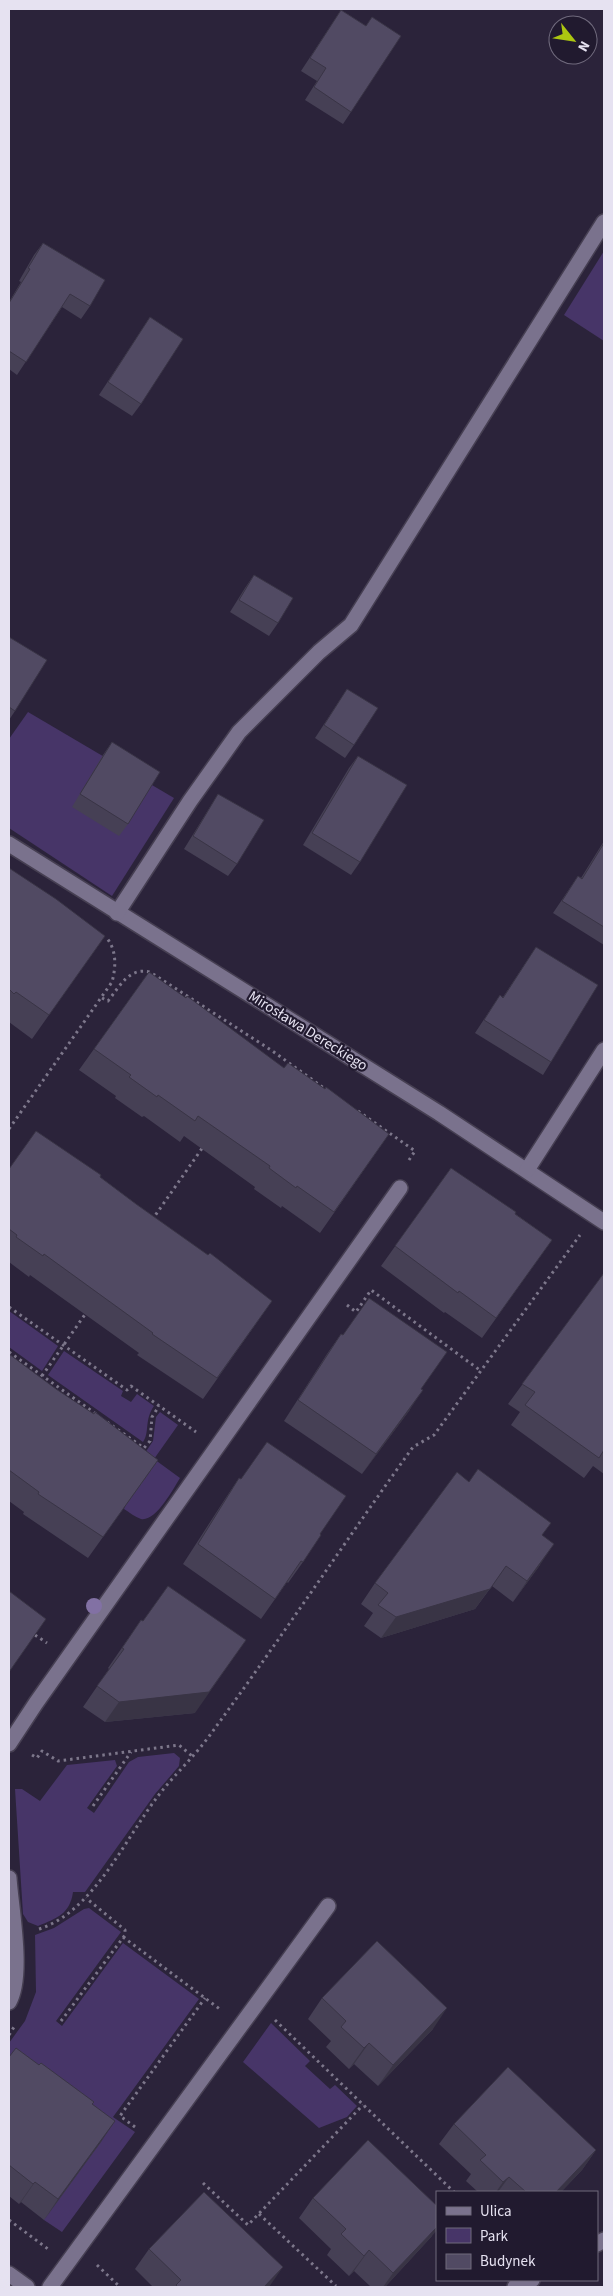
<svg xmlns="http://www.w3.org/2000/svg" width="613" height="2296" font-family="'Source Sans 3',sans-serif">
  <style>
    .green { fill: #473568 }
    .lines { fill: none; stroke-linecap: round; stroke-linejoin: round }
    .lane-casing { stroke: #463f52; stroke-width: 18 }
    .street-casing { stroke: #463f52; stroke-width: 18 }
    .path { stroke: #7d778b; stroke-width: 3; stroke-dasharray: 2.5 4; stroke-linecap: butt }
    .lane { stroke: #7a728d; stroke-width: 15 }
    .street { stroke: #7a728d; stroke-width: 15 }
    .tree { fill: #8271a4 }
    .wall { fill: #464055 }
    .shaded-wall { fill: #393445 }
    .building { fill: #514a63; stroke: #393445 }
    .labels { text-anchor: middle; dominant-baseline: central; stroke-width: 4.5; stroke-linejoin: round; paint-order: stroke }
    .street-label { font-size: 15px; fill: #e6e2f1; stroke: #211a2f }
  </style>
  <rect width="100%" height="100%" fill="#2b233a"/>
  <g class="green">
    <path d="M604,251V341L564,315Z"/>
    <path d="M28,712L174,798L112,896L9,828V739Z"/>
    <path d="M9,1311L58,1346L42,1371L9,1347Z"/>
    <path d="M64,1351L123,1391L121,1396L131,1402L137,1394L154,1406C144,1420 150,1432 143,1442L48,1375Z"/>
    <path d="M160,1412L178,1425L154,1459L180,1478C173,1489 156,1522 141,1519C135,1517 129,1512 124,1509L145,1453L153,1441L156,1417Z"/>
    <path d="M174,1753L180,1758L179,1766L155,1794L85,1892H73C70,1914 57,1918 38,1926L28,1922L23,1914L15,1789H22L40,1801L67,1765L115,1760L117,1766L87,1808L94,1813L129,1762L138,1757Z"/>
    <path d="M89,1908L121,1932L56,2021L62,2026L123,1943L199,1999L113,2117L135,2132L62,2232L44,2220L9,2073V2043L25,2021L36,1992L35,1935L54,1928L84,1909Z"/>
    <path d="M271,2023L310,2061L305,2066L330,2089L335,2085L357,2106L347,2117L319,2128L243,2062Z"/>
  </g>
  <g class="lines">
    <defs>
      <g id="lane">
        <path d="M9,844L439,1113L604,1222"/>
        <path d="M117,913L190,801L239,732L319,652L351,625L604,222"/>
        <path d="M527,1170L604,1050"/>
        <path d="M9,1744L36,1703L400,1188"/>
        <path d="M9,1878C11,1908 24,1976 9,2002"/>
        <path d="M9,2274L27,2287"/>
        <path d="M50,2287L328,1906"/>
      </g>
      <g id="street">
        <path d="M597,2244L604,2240"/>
        <path d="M515,2287L532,2280"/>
      </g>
    </defs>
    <use href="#lane" class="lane-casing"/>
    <use href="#street" class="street-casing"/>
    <g class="path">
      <path d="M102,998L108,1001C120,986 129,967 150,972L271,1050L328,1091"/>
      <path d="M358,1111L415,1151L407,1163"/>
      <path d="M9,1129L112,982C116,967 117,950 106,937"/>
      <path d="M152,1220L203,1147"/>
      <path d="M347,1305L356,1312L371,1290L481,1371"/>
      <path d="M9,1307L127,1390L131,1386L196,1432"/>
      <path d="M9,1352L96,1414"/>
      <path d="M42,1376L86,1313"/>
      <path d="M107,1422L144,1448L150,1441L152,1417L159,1406"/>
      <path d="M35,1635L47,1643"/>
      <path d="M32,1755L37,1758L42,1751L58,1761L179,1745L192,1756"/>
      <path d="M93,1806L131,1752"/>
      <path d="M39,1929C93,1912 125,1839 158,1796C174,1775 194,1757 210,1735C279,1641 344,1543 413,1447L434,1435L580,1235"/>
      <path d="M123,1937L221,2010"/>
      <path d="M275,2020L454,2192"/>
      <path d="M61,2021L125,1935V1930L86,1898"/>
      <path d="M9,2035L14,2027"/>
      <path d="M135,2127L120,2116L205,1998"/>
      <path d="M203,2183L248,2225L363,2105"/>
      <path d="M259,2214L336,2286"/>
      <path d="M9,2220L48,2249"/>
      <path d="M97,2265L120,2287"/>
    </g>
    <use href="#lane" class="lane"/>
    <use href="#street" class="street"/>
  </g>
  <circle class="tree" cx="94" cy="1606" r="8"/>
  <g class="wall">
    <path d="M341,10L366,26L351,112L343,124L305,100L317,81L301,71Z"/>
    <path d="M43,243L90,306L81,319L62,307L17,375L9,369V302L21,282L19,281L34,255Z"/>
    <path d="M150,317L141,404L132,416L99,395Z"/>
    <path d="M254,575L278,623L269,636L230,612L245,588Z"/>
    <path d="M9,637L15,711L9,720Z"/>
    <path d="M347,689L354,745L345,758L315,738Z"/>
    <path d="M112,742L128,824L119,836L72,807L103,755Z"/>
    <path d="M358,756L360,862L351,875L303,845L349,768Z"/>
    <path d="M218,794L237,864L228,876L184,849L210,807Z"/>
    <path d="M604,841V945L553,913L578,876L581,878Z"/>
    <path d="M9,868L105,936L32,1039L9,1022Z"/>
    <path d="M536,947L551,1062L543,1075L475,1033L500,995L503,997Z"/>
    <path d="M149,972L284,1068L389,1134L320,1233L282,1206L281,1208L254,1189L255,1187L184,1136L180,1142L144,1116L142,1117L115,1098L116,1096L79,1070Z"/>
    <path d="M451,1168L552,1240L482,1338L445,1312L444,1313L381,1266Z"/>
    <path d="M9,1169L100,1177L136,1204L272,1301L203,1399L137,1355L139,1353L30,1275L29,1277L9,1262Z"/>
    <path d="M604,1273V1474L593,1466L584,1478L511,1425L520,1412L508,1404Z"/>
    <path d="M341,1334L421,1389L409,1411L362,1474L284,1421L327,1354Z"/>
    <path d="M9,1354L56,1389L158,1460L88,1558L23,1514L24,1512L9,1501Z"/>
    <path d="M239,1478L320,1534L303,1562L288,1583L287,1582L261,1619L183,1564L225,1499Z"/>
    <path d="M469,1482L542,1535L540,1565L513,1602L492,1586L475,1609L381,1638L364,1626L373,1613L361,1604L375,1583Z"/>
    <path d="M141,1620L195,1713L105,1722L83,1707L109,1669L108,1668Z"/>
    <path d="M322,1998L433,2029L378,2086L354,2064L349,2069L326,2047L331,2041L308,2019Z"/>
    <path d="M9,2057L92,2104L101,2142L44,2220L21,2202L19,2204L9,2196Z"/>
    <path d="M454,2124L596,2150L582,2170L561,2192H478L466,2181L471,2174L439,2144Z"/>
    <path d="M313,2198L432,2236L385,2287H371L354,2271L349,2276L327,2255L331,2249L299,2218Z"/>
    <path d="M149,2249L269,2287H153L135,2269Z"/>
  </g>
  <g class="shaded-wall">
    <path d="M423,1390L409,1411L362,1474L376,1454Z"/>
    <path d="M554,1544L540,1565L513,1602L527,1581Z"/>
    <path d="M506,1566L475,1609L381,1638L396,1617Z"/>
    <path d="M246,1640L195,1713L105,1722L119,1702Z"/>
    <path d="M447,2008L433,2029L378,2086L393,2065Z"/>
    <path d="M369,2043L354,2064L349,2069L364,2048Z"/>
    <path d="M115,2121L101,2142L44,2220L58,2199Z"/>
    <path d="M596,2150L582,2170L561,2192H556Z"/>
    <path d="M509,2177L498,2192H496L503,2182Z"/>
    <path d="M35,2182L21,2202L19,2204L33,2184Z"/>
    <path d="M437,2227V2230L432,2236L385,2287H383L393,2273Z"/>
    <path d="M369,2250L354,2271L349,2276L364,2256Z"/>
    <path d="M283,2267L269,2287H264Z"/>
  </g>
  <g class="building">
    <path d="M341,10L366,26L372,17L401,36L351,112L314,87L326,68L310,58Z"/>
    <path d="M43,243L105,280L90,306L70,294L26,362L9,351V303L30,269L28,268Z"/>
    <path d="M150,317L183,339L141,404L108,382Z"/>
    <path d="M254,575L293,598L278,623L239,600Z"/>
    <path d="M9,637L47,660L15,711L9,707Z"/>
    <path d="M347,689L378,708L354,745L324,725Z"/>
    <path d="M112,742L160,772L128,824L80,794Z"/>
    <path d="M358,756L407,785L360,862L312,833Z"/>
    <path d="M218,794L264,820L237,864L193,836Z"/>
    <path d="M604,843V927L562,901L578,876L582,879Z"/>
    <path d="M9,868L56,899L105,936L49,1015L16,992L14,994L9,989Z"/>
    <path d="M536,947L598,985L551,1062L484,1020L500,995L503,998Z"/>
    <path d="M149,972L186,998L187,996L284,1068L288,1063L325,1089L326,1087L389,1134L334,1212L297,1186L296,1188L269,1168L270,1166L198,1116L195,1121L158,1095L157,1097L129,1077L131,1075L94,1049Z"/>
    <path d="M36,1131L101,1175L100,1177L136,1204L208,1255L210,1253L272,1301L217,1378L152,1334L153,1333L44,1254L43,1256L16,1237L17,1235L9,1229V1169Z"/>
    <path d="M451,1168L516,1212L515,1214L552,1240L496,1318L459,1291L458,1293L395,1246Z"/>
    <path d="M604,1273V1450L599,1458L525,1405L535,1392L522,1384Z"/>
    <path d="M369,1298L447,1352L421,1389L423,1390L376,1454L298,1400L341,1334L343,1335Z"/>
    <path d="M9,1354L56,1389L94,1414L95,1412L158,1460L103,1537L38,1494L39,1492L9,1470Z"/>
    <path d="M267,1442L346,1496L320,1534L321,1535L303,1562L301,1561L275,1599L198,1544L239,1478L241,1479Z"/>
    <path d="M478,1469L551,1523L542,1535L554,1544L527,1581L506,1566L490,1589L396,1617L378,1605L388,1593L375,1583L457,1472L469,1482Z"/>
    <path d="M168,1586L246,1640L209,1692L119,1702L97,1686L124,1649L122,1648L141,1620L143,1621Z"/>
    <path d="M9,1591L46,1619L9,1672Z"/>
    <path d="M377,1941L447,2008L393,2065L369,2043L364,2048L341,2027L346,2021L322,1998Z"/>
    <path d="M16,2048L39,2065L41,2063L94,2102L92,2104L115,2121L58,2199L35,2182L33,2184L9,2165V2057Z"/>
    <path d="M508,2067L596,2150L556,2192H526L509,2177L503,2182L480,2160L486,2155L454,2124Z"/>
    <path d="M368,2140L437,2206V2227L393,2273L369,2250L364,2256L341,2234L346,2229L313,2198Z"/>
    <path d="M204,2192L283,2267L264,2287H178L176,2285L181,2280L149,2249Z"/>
  </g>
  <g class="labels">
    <g class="street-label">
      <text transform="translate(308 1031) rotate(32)">Mirosława Dereckiego</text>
    </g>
  </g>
  <rect width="613" height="2296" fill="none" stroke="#e6e2f1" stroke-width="20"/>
  <rect x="436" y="2191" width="162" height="90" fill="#211a2f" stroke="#706a7d"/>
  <rect x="446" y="2207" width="25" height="8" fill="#7a728d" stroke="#706a7d"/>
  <text x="480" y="2216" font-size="15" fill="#e6e2f1">Ulica</text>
  <rect x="446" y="2228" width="25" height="15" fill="#473568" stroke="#706a7d"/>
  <text x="480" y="2241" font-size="15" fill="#e6e2f1">Park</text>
  <rect x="446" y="2254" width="25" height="15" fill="#514a63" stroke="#706a7d"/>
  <text x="480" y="2266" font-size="15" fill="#e6e2f1">Budynek</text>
  <g transform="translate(573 40) rotate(120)"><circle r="24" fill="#211a2f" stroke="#706a7d"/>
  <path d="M0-4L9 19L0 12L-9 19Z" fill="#acc611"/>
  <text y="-8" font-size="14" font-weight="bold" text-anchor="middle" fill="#e6e2f1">N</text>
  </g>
</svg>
